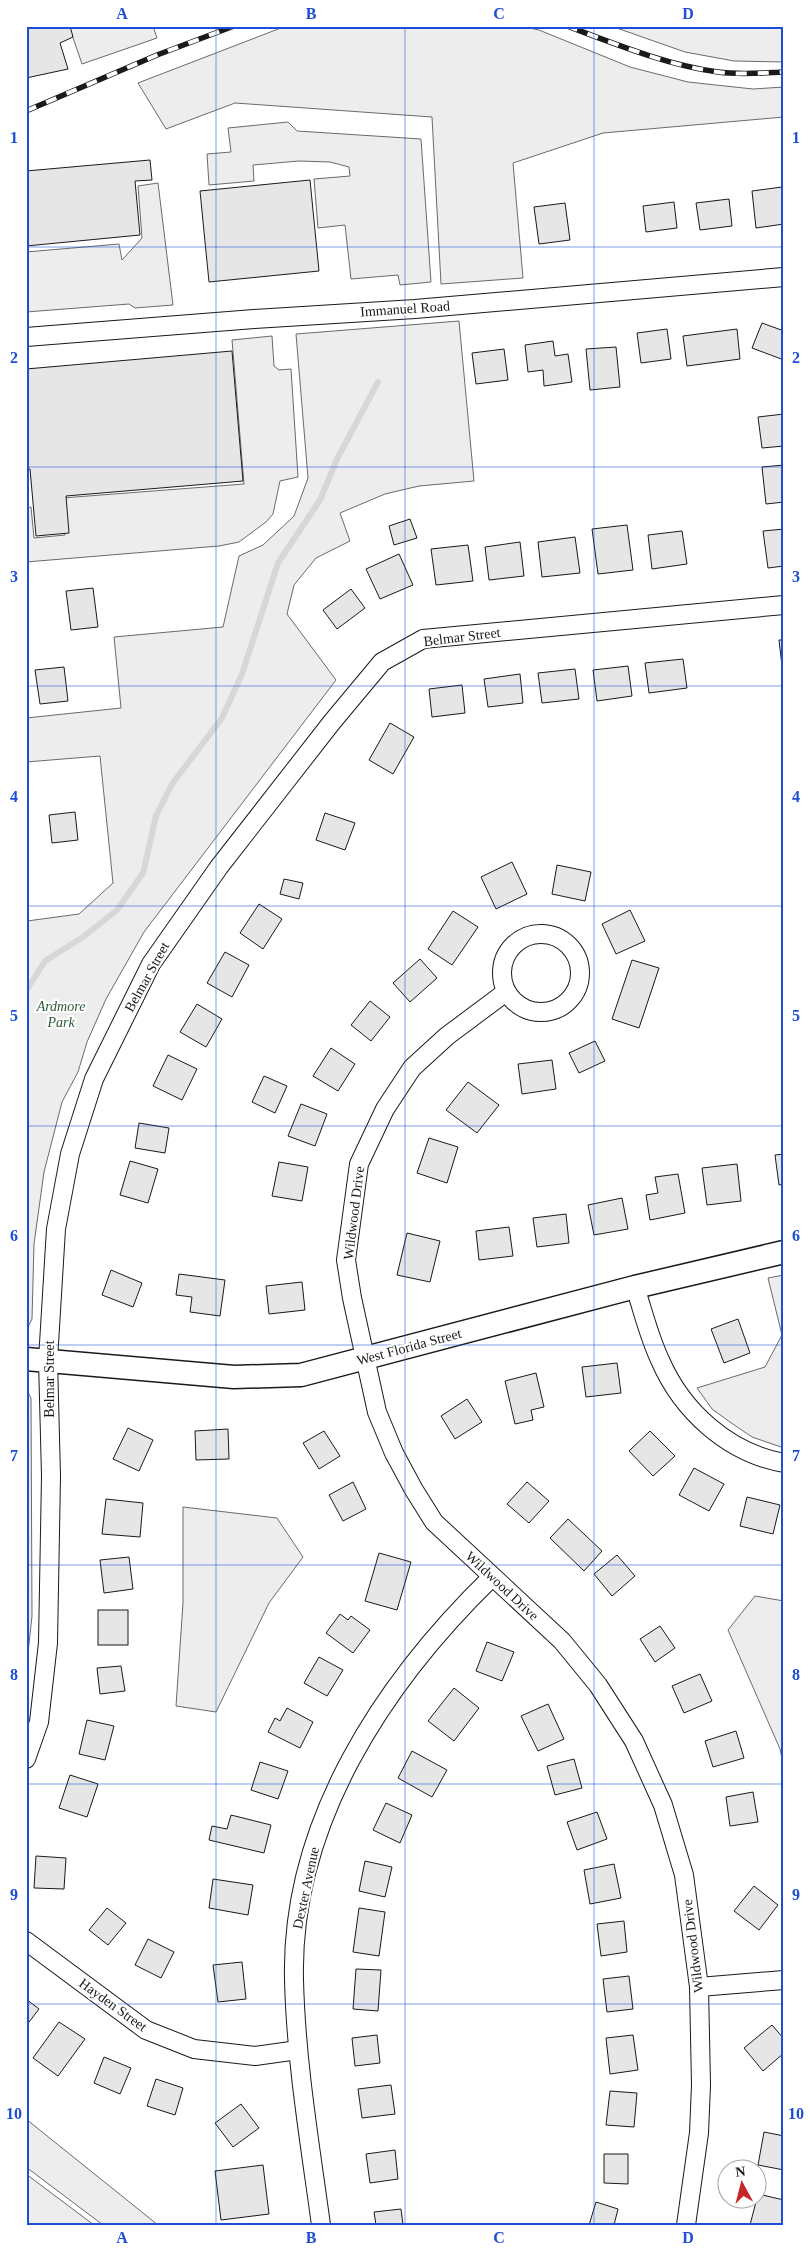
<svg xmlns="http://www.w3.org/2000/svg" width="810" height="2251" font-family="Georgia,serif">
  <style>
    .built { fill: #ededed; stroke: #6a6a6a }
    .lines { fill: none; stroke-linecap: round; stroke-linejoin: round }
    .stream { stroke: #d7d7d7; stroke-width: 6 }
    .building { fill: #e6e6e6; stroke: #1a1a1a }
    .minor-casing { stroke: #1a1a1a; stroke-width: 20 }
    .tertiary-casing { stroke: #1a1a1a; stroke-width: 25 }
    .minor { stroke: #fff; stroke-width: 18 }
    .tertiary { stroke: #fff; stroke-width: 22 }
    .rail-casing { stroke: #1a1a1a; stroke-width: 5.5 }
    .rail { stroke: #fff; stroke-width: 4; stroke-dasharray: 11; stroke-linecap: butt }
    .grid { fill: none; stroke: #1d4ed8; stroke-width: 1; stroke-opacity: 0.55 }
    .labels { text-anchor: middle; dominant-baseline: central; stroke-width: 4; stroke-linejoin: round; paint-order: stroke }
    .street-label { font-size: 14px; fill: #1a1a1a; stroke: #fff }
    .park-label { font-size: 14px; font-style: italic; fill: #2b5a34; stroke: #fff }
    .neatline { fill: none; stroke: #1d4ed8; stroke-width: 2 }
    .grid-label { font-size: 16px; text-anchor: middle; font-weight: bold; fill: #1d4ed8 }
  </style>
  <rect width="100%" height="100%" fill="#fff"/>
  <g class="built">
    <path d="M69,26H153L157,38L82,64Z"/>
    <path d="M286,26H521L539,30L630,67L688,82L753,89L784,87V117L603,133L513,163L523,278L441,284L432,117L235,103L166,129L138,83Z"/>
    <path d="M611,26H784V62L734,61L685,52Z"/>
    <path d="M288,122L297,131L421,139L431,282L400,285L398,275L351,279L345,225L318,228L314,179L350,176L349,167L330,162L299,161L253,165L254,181L209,185L207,154L231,152L228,128Z"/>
    <path d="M158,183L173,305L135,308L129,304L26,312V252L119,244L122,260L142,238L138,186Z"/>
    <path d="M459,321L474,481L419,486L385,494L340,513L350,541L316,558L294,585L287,614L336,680L144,932L106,999L87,1042L78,1072L62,1102L44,1172L34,1244L32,1319L26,1331V926L27,921L79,914L113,883L100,756L26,762V718L121,708L114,637L223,627L239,556L263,545L294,516L308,478L296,334Z"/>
    <path d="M272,336L274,366L279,370L291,369L298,477L280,481L273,514L266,522L239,542L219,546L26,562V508L31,507L34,538L65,535L62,498L244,484L232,340Z"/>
    <path d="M784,1275V1448L752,1437L730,1422L712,1409L697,1388L765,1367L782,1335L768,1278Z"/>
    <path d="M26,1389L31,1398L32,1616L26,1671Z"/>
    <path d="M183,1507L277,1518L303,1557L269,1603L216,1712L176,1706L183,1603Z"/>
    <path d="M755,1596L784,1601V1767L780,1749L728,1630Z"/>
    <path d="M26,2119L158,2225H103L26,2167Z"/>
    <path d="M26,2174L94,2225H26Z"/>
  </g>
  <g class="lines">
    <path class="stream" d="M26,991L45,961L83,937L117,910L143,873L156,816L172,784L222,718L242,674L278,563L320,500L337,459L378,382"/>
  </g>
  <g class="building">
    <path d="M26,26H70L73,37L60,43L68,69L26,78Z"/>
    <path d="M150,160L152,180L135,181L140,235L26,246V171Z"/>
    <path d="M310,180L319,271L209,282L200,191Z"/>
    <path d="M782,187L784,224L756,228L752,191Z"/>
    <path d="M729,199L732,226L700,230L696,203Z"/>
    <path d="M674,202L677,228L646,232L643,206Z"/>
    <path d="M565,203L570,240L539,244L534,207Z"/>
    <path d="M762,323L784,331V360L752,348Z"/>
    <path d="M667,329L671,359L641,363L637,333Z"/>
    <path d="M737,329L740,359L687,366L683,336Z"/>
    <path d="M553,341L555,356L568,354L572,382L544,386L543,370L528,372L525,345Z"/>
    <path d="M616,347L620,387L590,390L586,349Z"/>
    <path d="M504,349L508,380L476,384L472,353Z"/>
    <path d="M232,351L243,481L66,496L69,533L36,536L30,469L26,470V369Z"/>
    <path d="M784,414V446L762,448L758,417Z"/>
    <path d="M784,465V502L766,504L762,467Z"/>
    <path d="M410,519L417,538L394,545L389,526Z"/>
    <path d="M627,525L633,570L598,574L592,529Z"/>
    <path d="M784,529V566L768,568L763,531Z"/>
    <path d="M682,531L687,564L652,569L648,535Z"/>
    <path d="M575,537L580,573L542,577L538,542Z"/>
    <path d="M520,542L524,576L489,580L485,547Z"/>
    <path d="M468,545L473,581L436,585L431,549Z"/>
    <path d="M399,554L413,585L380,599L366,569Z"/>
    <path d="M93,588L98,627L71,630L66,591Z"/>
    <path d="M351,589L365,608L337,629L323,610Z"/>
    <path d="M779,640H784V674L783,675Z"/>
    <path d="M683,659L687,688L649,693L645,663Z"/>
    <path d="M628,666L632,696L597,701L593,670Z"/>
    <path d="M64,667L68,701L40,704L35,670Z"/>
    <path d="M575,669L579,699L542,703L538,673Z"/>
    <path d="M520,674L523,703L488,707L484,679Z"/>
    <path d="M462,685L465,713L432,717L429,689Z"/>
    <path d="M390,723L414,737L393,774L369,760Z"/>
    <path d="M75,812L78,840L52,843L49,815Z"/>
    <path d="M325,813L355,823L345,850L316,840Z"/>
    <path d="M512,862L527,894L496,909L481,877Z"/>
    <path d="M557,865L591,872L585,901L552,894Z"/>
    <path d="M284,879L303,883L299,899L280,894Z"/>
    <path d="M259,904L282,919L263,949L240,933Z"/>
    <path d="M630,910L645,941L616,954L602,924Z"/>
    <path d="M453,911L478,927L452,965L428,949Z"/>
    <path d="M225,952L249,965L232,997L207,983Z"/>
    <path d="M420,959L437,978L410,1002L393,983Z"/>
    <path d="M632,960L659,968L639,1028L612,1019Z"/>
    <path d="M370,1001L390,1017L371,1041L351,1025Z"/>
    <path d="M197,1004L222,1019L206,1047L180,1032Z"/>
    <path d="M595,1041L605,1061L579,1073L569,1053Z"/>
    <path d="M331,1048L355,1064L338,1091L313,1076Z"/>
    <path d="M168,1055L197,1069L182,1100L153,1086Z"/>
    <path d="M552,1060L556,1089L522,1094L518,1064Z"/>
    <path d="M264,1076L287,1086L275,1113L252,1102Z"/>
    <path d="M468,1082L499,1105L477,1133L446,1110Z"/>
    <path d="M301,1104L327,1114L315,1146L288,1136Z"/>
    <path d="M139,1123L169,1128L165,1153L135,1148Z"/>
    <path d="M429,1138L458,1147L447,1183L417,1173Z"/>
    <path d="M784,1154V1184L779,1185L775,1155Z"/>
    <path d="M130,1161L158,1169L148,1203L120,1195Z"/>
    <path d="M279,1162L308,1167L302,1201L272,1196Z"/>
    <path d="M737,1164L741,1201L707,1205L702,1168Z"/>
    <path d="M678,1174L685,1213L650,1220L646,1195L658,1193L655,1177Z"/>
    <path d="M622,1198L628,1229L594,1235L588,1205Z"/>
    <path d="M566,1214L569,1243L537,1247L533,1218Z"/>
    <path d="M509,1227L513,1256L479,1260L476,1231Z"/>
    <path d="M407,1233L440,1241L430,1282L397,1275Z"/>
    <path d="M111,1270L142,1283L133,1307L102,1295Z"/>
    <path d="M179,1274L225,1280L220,1316L190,1312L192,1297L176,1295Z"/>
    <path d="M302,1282L305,1310L269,1314L266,1286Z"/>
    <path d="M738,1319L750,1353L724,1363L711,1329Z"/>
    <path d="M617,1363L621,1393L586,1397L582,1367Z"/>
    <path d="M536,1373L544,1407L531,1410L533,1420L515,1424L505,1381Z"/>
    <path d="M467,1399L482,1422L455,1439L441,1416Z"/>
    <path d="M128,1428L153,1440L139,1471L113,1459Z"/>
    <path d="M228,1429L229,1459L196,1460L195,1431Z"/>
    <path d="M324,1431L340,1456L319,1469L303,1443Z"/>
    <path d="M650,1431L675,1456L653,1476L629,1451Z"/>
    <path d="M694,1468L724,1484L709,1511L679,1495Z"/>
    <path d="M353,1482L366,1509L343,1521L329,1495Z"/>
    <path d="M527,1482L549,1501L529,1523L507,1504Z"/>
    <path d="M747,1497L780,1505L773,1534L740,1526Z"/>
    <path d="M106,1499L143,1503L140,1537L102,1534Z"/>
    <path d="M568,1519L602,1551L584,1571L550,1538Z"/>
    <path d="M379,1553L411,1562L397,1610L365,1601Z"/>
    <path d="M617,1555L635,1576L612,1596L594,1574Z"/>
    <path d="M129,1557L133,1589L104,1593L100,1560Z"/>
    <rect x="98" y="1610" width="30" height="35"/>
    <path d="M340,1614L348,1620L351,1616L370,1630L353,1653L326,1633Z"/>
    <path d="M660,1626L675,1648L655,1662L640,1639Z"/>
    <path d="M487,1642L514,1652L502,1681L476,1671Z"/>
    <path d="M319,1657L343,1670L327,1696L304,1683Z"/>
    <path d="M121,1666L125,1691L100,1694L97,1668Z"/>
    <path d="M700,1674L712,1701L684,1713L672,1686Z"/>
    <path d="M454,1688L479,1708L454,1741L428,1721Z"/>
    <path d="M548,1704L564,1739L538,1751L521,1716Z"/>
    <path d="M287,1708L313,1722L300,1748L268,1732L275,1718L280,1721Z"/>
    <path d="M87,1720L114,1726L105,1760L79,1754Z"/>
    <path d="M736,1731L744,1758L713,1767L705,1741Z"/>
    <path d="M412,1751L447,1770L432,1797L398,1778Z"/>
    <path d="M574,1759L582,1788L555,1795L547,1766Z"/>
    <path d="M260,1762L288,1771L278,1799L251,1790Z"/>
    <path d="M70,1775L98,1784L87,1817L59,1808Z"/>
    <path d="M753,1792L758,1822L730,1826L726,1797Z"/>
    <path d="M386,1803L412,1815L400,1843L373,1830Z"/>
    <path d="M597,1812L607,1839L577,1850L567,1822Z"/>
    <path d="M231,1815L271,1825L264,1853L209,1840L212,1826L227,1829Z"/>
    <path d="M36,1856L66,1858L64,1889L34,1888Z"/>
    <path d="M365,1861L392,1867L385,1897L359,1891Z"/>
    <path d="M614,1864L621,1898L590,1904L584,1870Z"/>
    <path d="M213,1879L253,1885L248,1915L209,1908Z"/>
    <path d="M754,1886L778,1905L759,1930L734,1911Z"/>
    <path d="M107,1908L126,1923L108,1945L89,1930Z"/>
    <path d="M359,1908L385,1912L379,1956L353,1952Z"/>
    <path d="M624,1921L627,1952L601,1956L597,1924Z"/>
    <path d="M148,1939L174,1952L161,1978L135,1965Z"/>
    <path d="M242,1962L246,1999L218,2002L213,1965Z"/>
    <path d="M356,1969L381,1970L378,2011L353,2009Z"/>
    <path d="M629,1976L633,2009L607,2012L603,1979Z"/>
    <path d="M26,1999L39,2009L26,2026Z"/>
    <path d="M59,2022L85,2039L58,2076L33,2058Z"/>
    <path d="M772,2025L784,2039V2053L763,2071L744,2048Z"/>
    <path d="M377,2035L380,2063L355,2066L352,2038Z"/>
    <path d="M633,2035L638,2070L610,2074L606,2038Z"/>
    <path d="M104,2057L131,2068L120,2094L94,2083Z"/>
    <path d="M156,2079L183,2088L175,2115L147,2106Z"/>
    <path d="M391,2085L395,2114L362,2118L358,2089Z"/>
    <path d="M610,2091L637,2093L634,2127L606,2125Z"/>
    <path d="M241,2104L259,2128L233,2147L215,2123Z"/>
    <path d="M764,2132L784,2136V2170L758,2165Z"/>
    <path d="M395,2150L398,2179L370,2183L366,2154Z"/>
    <path d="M604,2154H628V2184L604,2183Z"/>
    <path d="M263,2165L269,2214L221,2220L215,2171Z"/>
    <path d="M758,2194L784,2200L783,2225H750Z"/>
    <path d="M596,2202L618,2209L614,2225H589Z"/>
    <path d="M401,2209L403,2225H376L374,2212Z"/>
  </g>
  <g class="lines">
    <defs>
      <g id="minor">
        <path d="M26,337L254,319L415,309L784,277"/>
        <circle cx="541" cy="973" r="39"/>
        <path d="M506,992L447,1036L412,1068L385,1109L359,1164L346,1260L352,1298L377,1412L394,1453L414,1490L434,1522L562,1641L598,1685L634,1741L663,1805L684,1875L699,1987L701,2085L699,2133L686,2225"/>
        <path d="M635,1287C643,1311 649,1337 660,1360C682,1411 728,1453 784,1463"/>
        <path d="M26,1759L39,1722L48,1643L51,1476L48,1360L56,1229L70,1154L94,1079L151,964L219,867L332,722L382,662L423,639L784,605"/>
        <path d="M26,1941L146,2030L194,2049L255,2056L298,2050"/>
        <path d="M699,1987L784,1980"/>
        <path d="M321,2225C310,2144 296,2062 294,1980C290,1823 384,1682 492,1577"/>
      </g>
      <path id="tertiary" d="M26,1359L234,1377L301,1375L635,1287L784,1252"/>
    </defs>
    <use href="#minor" class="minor-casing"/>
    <use href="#tertiary" class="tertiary-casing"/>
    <use href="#minor" class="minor"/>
    <use href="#tertiary" class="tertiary"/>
    <defs>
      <g id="rail">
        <path d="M567,26C615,44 667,65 718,72C740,75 762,73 784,72"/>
        <path d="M26,111L157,55L234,26"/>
      </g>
    </defs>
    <use href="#rail" class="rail-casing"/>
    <use href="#rail" class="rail"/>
  </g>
  <path class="grid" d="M216,26V2225M405,26V2225M594,26V2225M26,247H784M26,467H784M26,686H784M26,906H784M26,1126H784M26,1345H784M26,1565H784M26,1784H784M26,2004H784"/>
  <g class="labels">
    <g class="street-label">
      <text transform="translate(405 309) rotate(-4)">Immanuel Road</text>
      <text transform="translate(462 637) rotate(-7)">Belmar Street</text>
      <text transform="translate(147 977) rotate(-61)">Belmar Street</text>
      <text transform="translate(354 1213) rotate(-83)">Wildwood Drive</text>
      <text transform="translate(409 1347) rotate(-15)">West Florida Street</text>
      <text transform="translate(49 1379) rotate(-90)">Belmar Street</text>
      <text transform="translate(502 1586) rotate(43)">Wildwood Drive</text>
      <text transform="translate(306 1888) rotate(-78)">Dexter Avenue</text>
      <text transform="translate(693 1946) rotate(-97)">Wildwood Drive</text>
      <text transform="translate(113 2005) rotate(36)">Hayden Street</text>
    </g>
    <g class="park-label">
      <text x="61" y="1006">Ardmore<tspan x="61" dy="16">Park</tspan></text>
    </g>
  </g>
  <rect width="810" height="2251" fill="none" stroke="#ffffff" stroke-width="55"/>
  <g transform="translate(742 2184) rotate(353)"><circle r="24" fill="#ffffff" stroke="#a3a3a3"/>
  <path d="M0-4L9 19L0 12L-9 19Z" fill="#c62828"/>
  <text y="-8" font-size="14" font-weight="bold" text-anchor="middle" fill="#1a1a1a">N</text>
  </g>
  <rect x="28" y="28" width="754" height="2196" class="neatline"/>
  <g class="grid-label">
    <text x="122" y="19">A</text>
    <text x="311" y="19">B</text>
    <text x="499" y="19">C</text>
    <text x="688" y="19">D</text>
    <text x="14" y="143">1</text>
    <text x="796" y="143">1</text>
    <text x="14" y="363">2</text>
    <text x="796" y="363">2</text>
    <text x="14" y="582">3</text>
    <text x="796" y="582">3</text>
    <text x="14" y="802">4</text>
    <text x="796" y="802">4</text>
    <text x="14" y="1021">5</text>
    <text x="796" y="1021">5</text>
    <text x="14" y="1241">6</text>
    <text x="796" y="1241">6</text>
    <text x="14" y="1461">7</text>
    <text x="796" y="1461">7</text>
    <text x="14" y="1680">8</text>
    <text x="796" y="1680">8</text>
    <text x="14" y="1900">9</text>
    <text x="796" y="1900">9</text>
    <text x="14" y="2119">10</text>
    <text x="796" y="2119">10</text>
    <text x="122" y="2243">A</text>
    <text x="311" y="2243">B</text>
    <text x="499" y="2243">C</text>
    <text x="688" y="2243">D</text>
  </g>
</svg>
